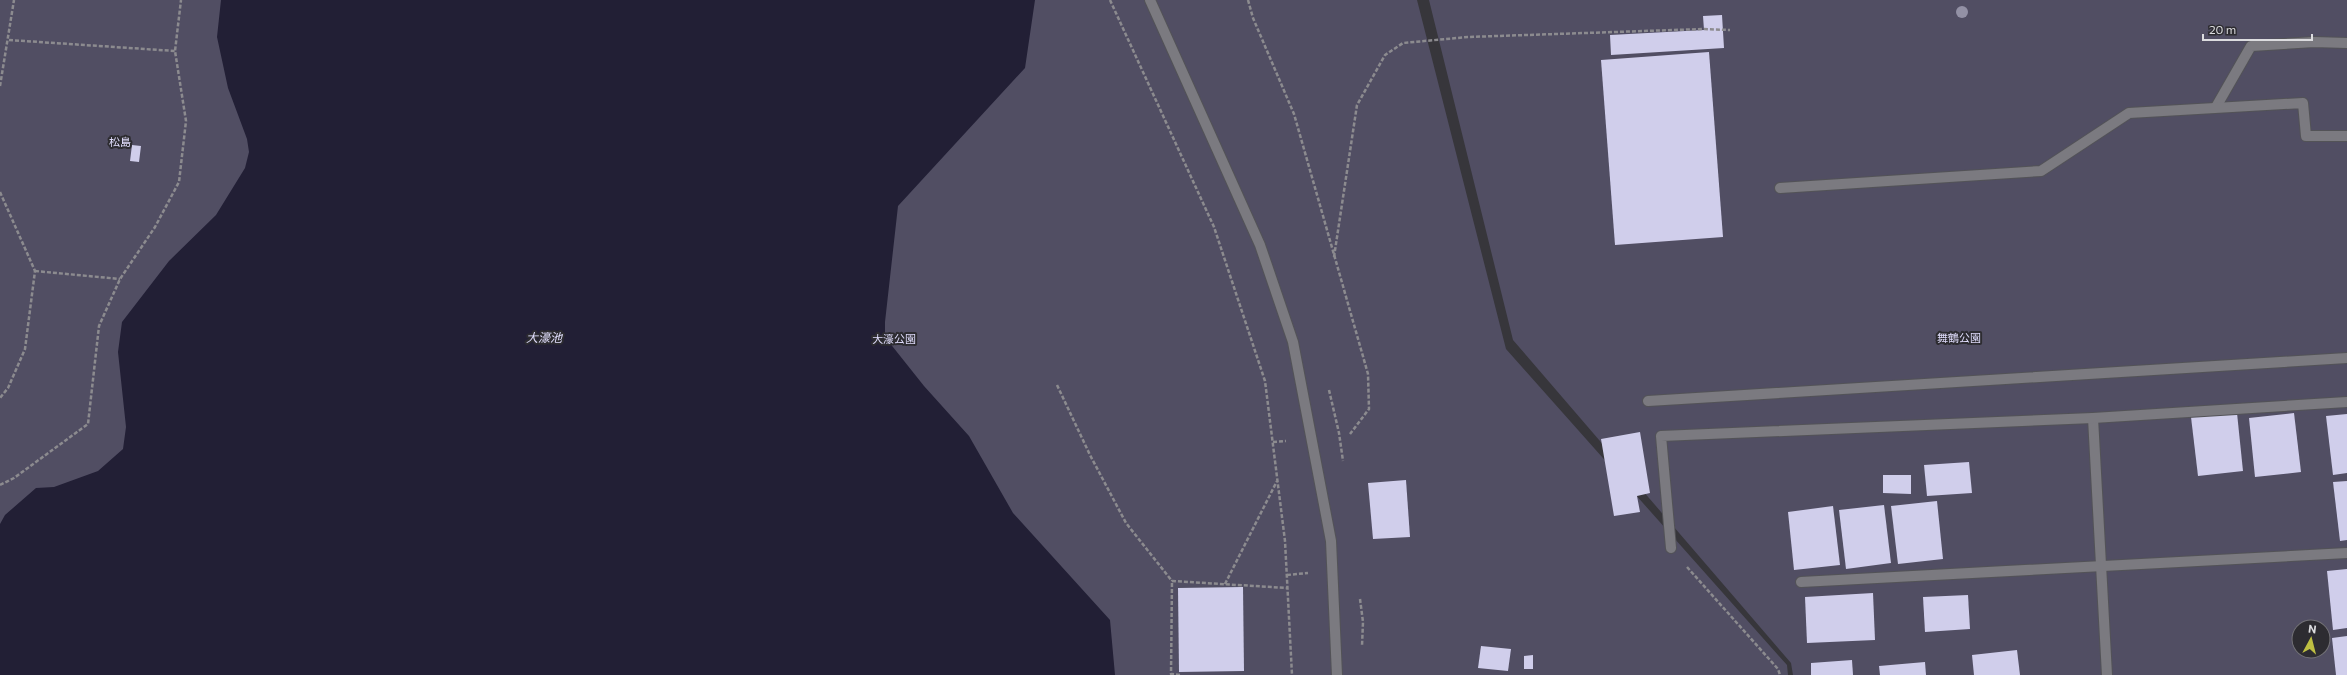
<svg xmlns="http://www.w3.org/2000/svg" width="2347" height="675" font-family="Commissioner,'Noto Sans JP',sans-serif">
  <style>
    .green { fill: #514e63; fill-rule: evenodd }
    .water { fill: #221f35 }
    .building { fill: #d0ceeb }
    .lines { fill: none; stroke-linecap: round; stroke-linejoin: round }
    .minor-casing { stroke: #535357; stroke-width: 12 }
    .path { stroke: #8c8b8f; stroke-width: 2.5; stroke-dasharray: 4 2; stroke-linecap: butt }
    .minor { stroke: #7b7a80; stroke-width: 10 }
    .tree { fill: #9391a5 }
    .labels { text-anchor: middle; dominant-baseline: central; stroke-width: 4; stroke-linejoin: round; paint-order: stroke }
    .park-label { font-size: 11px; fill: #dfdcfb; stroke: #2d2c31 }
    .water-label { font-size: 12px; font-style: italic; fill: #e3e0ff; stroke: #2d2c31 }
  </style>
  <rect width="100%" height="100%" fill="#37363b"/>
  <g class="green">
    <path d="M0,0H1417L1506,349L1787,665L1788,675H0Z"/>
    <path d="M1429,0H2347V675H1793L1791,663L1513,340ZM2299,627H2323V651H2299Z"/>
  </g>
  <path class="water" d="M221,0H1035L1025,68L898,206L885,322V337L924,386L969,436L1013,513L1110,620L1115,675H0V524L5,515L36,488L54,487L98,471L123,449L126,427L118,352L122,322L169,261L216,215L245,168L249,152L247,139L228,88L217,37Z"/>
  <g class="building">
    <path d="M1722,15L1724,48L1611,55L1610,35L1704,30L1703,16Z"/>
    <path d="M1709,52L1723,237L1615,245L1601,60Z"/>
    <path d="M132,145L141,146L139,162L130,161Z"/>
    <path d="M2237,413L2243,471L2198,476L2191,417Z"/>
    <path d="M2294,413L2301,472L2255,477L2249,418Z"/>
    <path d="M2347,414V473L2333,475L2326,416Z"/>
    <path d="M1640,432L1650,493L1637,496L1640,512L1614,516L1601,439Z"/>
    <path d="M1969,462L1972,493L1927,496L1924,465Z"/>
    <path d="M1883,475H1911V494L1883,493Z"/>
    <path d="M1406,480L1410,537L1373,539L1368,483Z"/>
    <path d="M2347,481V540L2340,541L2333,482Z"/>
    <path d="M1937,501L1943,559L1898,564L1891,506Z"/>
    <path d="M1884,505L1891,563L1846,569L1839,510Z"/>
    <path d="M1833,506L1840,565L1794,570L1788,512Z"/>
    <path d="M2347,569V628L2333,630L2327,571Z"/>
    <path d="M1243,587L1244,671L1179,672L1178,588Z"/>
    <path d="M1873,593L1875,640L1807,643L1805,597Z"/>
    <path d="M1968,595L1970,629L1925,632L1923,597Z"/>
    <path d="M2347,636V675H2336L2332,638Z"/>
    <path d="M1481,646L1511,649L1508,671L1478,668Z"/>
    <path d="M2017,650L2020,675H1974L1972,655Z"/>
    <path d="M1533,655V669H1524V656Z"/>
    <path d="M1852,660L1853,675H1811V663Z"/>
    <path d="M1925,662L1926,675H1880L1879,666Z"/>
  </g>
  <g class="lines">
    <defs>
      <g id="minor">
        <path d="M1150,0L1260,245L1293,342L1331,541L1337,675"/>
        <path d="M2216,107L2251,46L2314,42L2347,43"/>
        <path d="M1780,188L2041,171L2129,113L2303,103L2306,136H2347"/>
        <path d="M1648,401L2347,358"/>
        <path d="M2093,418L2107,675"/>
        <path d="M1671,548L1661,436L2093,418L2347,402"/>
        <path d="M1801,582L2347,553"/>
      </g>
    </defs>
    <use href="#minor" class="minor-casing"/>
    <g class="path">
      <path d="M1110,0L1214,227L1265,381L1285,541L1292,675"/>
      <path d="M1248,0L1253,18L1294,114L1368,374L1369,409L1350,434"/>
      <path d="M9,40L175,51"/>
      <path d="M0,86L14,0"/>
      <path d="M0,192L35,271L25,349L8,388L0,398"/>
      <path d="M1334,257L1357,105L1385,55L1403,43L1468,37L1703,29L1730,30"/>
      <path d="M35,271L120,279"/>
      <path d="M1057,385L1090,455L1126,523L1172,581"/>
      <path d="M1329,390L1339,433L1343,461"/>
      <path d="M1273,442L1286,441"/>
      <path d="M0,485L14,478L88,424L99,326L120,279L155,227L179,182L186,121L175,51L181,0"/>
      <path d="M1687,567L1778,669L1780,675"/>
      <path d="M1287,575L1308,573"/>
      <path d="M1225,584L1277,481"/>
      <path d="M1360,599L1363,622L1362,646"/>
      <path d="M1180,675L1171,674L1172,581L1287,588"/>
    </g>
    <use href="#minor" class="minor"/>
  </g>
  <circle class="tree" cx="1962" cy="12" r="6"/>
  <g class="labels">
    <g class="park-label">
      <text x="120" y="141">松島</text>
      <text x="1959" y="337">舞鶴公園</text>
      <text x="894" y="338">大濠公園</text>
    </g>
    <g class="water-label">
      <text x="544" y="337">大濠池</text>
    </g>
  </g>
  <g transform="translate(2311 639) rotate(7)"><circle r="19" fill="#2d2c31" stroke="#737277"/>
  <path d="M0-3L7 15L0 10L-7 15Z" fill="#bebf42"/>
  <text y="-6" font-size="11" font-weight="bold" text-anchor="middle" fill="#dcdcdf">N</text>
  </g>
  <path d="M2203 34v6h109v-6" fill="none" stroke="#dcdcdf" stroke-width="2"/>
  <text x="2209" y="34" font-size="12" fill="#dcdcdf" stroke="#2d2c31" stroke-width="3" paint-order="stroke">20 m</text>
</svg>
